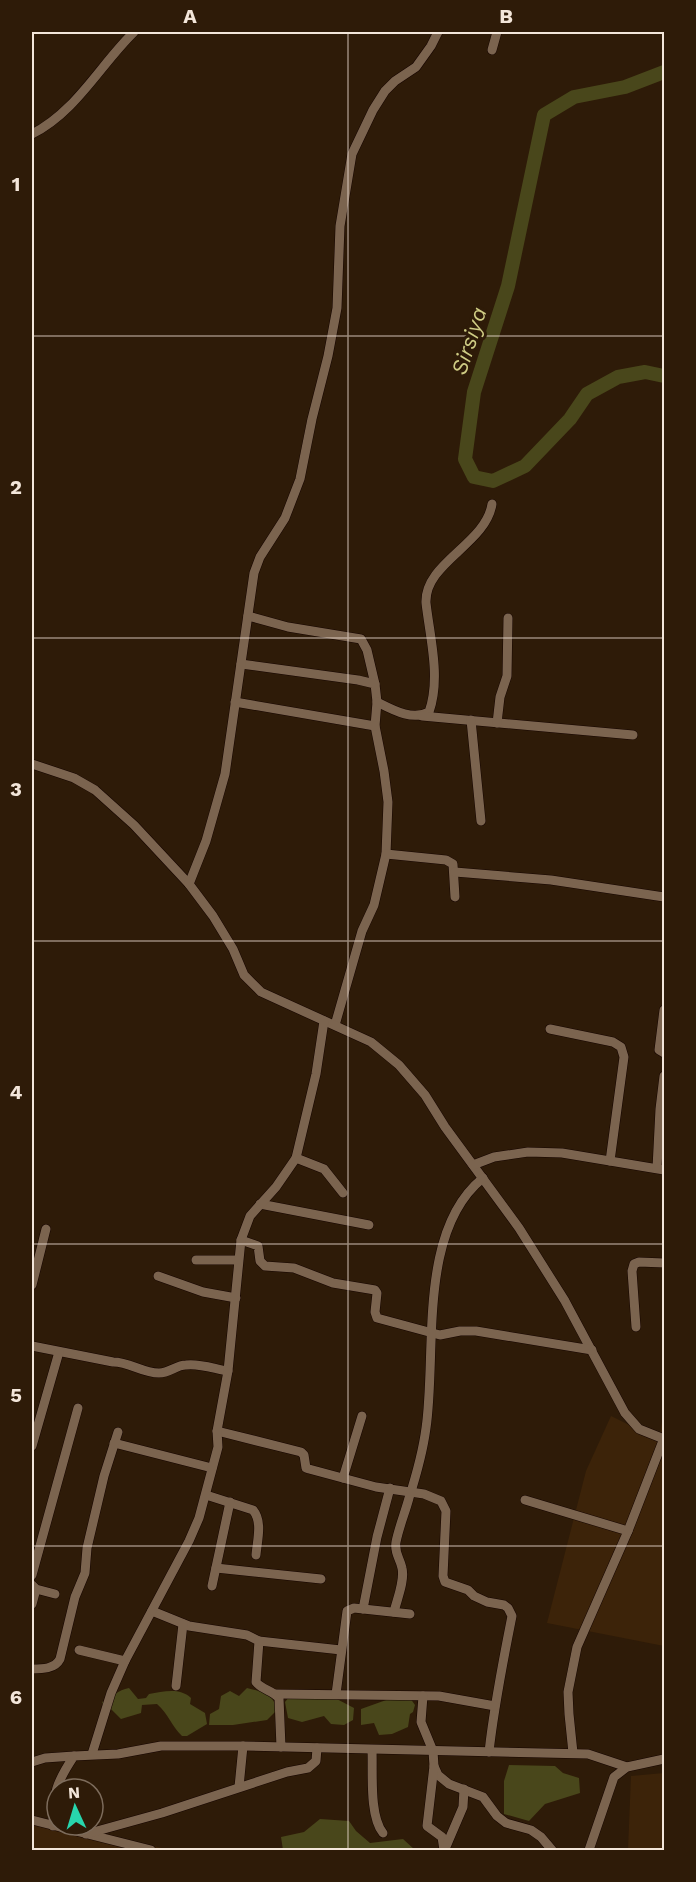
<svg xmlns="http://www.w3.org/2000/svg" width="696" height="1882" font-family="'Work Sans',sans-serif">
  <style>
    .built { fill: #3c2309 }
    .water { fill: #49471b }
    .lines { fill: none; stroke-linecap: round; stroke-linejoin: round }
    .river { stroke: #49471b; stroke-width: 14 }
    .minor-casing { stroke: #160500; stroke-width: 10 }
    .minor { stroke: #7b644f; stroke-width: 9 }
    .grid { fill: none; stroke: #f3e6da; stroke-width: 1.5; stroke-opacity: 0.55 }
    .labels { text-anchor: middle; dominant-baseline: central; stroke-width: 6; stroke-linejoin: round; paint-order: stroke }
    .water-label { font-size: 22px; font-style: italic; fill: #cfcc84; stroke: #2e1b08 }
    .neatline { fill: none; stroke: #f3e6da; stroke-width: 2 }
    .grid-label { font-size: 20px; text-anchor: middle; font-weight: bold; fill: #f3e6da }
  </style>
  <rect width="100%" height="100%" fill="#2e1b08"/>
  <g class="built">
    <path d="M664,1408V1646L547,1623L586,1471L611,1416L659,1440Z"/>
    <path d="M664,1773V1850H628L631,1776Z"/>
    <path d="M32,1819L59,1825L171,1850H32Z"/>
  </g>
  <g class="water">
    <path d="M129,1688L138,1699L146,1698L149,1694C163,1692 179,1687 191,1698L190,1704L205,1713L207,1724L187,1736H182C171,1725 169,1715 157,1704L142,1705L141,1713L121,1719L110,1708L102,1707V1702C112,1697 118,1690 129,1688Z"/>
    <path d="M247,1688C263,1692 273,1693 277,1710L267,1720L233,1725H209L210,1714L219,1709L221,1696L230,1691L239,1696Z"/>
    <path d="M294,1691L331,1696L354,1708L353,1720L344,1725L331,1724L324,1716L302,1722L288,1718L285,1702Z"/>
    <path d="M410,1698L415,1705L413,1712L410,1714L408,1727L392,1734L379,1735L374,1723L361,1725V1709L389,1699Z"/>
    <path d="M509,1765L555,1766L563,1773L579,1778L580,1793L545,1804L529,1821L504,1814V1781Z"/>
    <path d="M320,1819L349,1821L356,1831L370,1843L403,1839L415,1850H283L281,1837L304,1832Z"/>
  </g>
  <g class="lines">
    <path class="river" d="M664,72L625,87L574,97L544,115L508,286L474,392L465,459L474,477L493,481L525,466L570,419L587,394L618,377L645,372L664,376"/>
    <defs>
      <g id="minor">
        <path d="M492,50L497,32"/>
        <path d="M32,134C76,112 100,65 134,32"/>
        <path d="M248,616L288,627L361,639L367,650L375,684"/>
        <path d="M241,664L358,680L375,684L377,702L375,726L384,771L388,802L386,854L374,905L362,931L335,1025"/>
        <path d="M235,702L375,726"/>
        <path d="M377,702C393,710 412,721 429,712C441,678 430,638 426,603C424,563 486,544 492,504"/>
        <path d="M422,716L633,735"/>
        <path d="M471,720L481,821"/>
        <path d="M497,723L500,697L507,676L508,618"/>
        <path d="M32,764L74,778L95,790L134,825L189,884L213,916L233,949L244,975L261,992L371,1042L399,1065L425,1095L445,1127L519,1228L565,1301L625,1413L639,1429L664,1439"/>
        <path d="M386,854L446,860L453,864L455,897"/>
        <path d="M455,872L551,880L664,897"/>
        <path d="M189,884L206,841L225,774L254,573L260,557L285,518L300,479L312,419L328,356L337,308L340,226L352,154L373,110L385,91L395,81L416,67L431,46L438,32"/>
        <path d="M664,1010L659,1050L664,1053"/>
        <path d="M550,1029L613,1042L621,1047L624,1057L610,1161"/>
        <path d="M296,1158L324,1169L343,1193"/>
        <path d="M473,1165L494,1157L528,1152L562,1153L664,1170"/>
        <path d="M657,1168L660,1109L664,1076"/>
        <path d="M260,1204L369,1225"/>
        <path d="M241,1240L258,1246L260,1261L265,1266L294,1268L333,1283L375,1290L377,1293L375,1312L377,1318L440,1335L460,1331H476L592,1350"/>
        <path d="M196,1260H238"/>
        <path d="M158,1276L203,1292L236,1298"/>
        <path d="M32,1285L46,1229"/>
        <path d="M636,1327L632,1271L634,1264L639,1262L664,1263"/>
        <path d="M32,1346L113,1362C130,1362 142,1373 159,1373C170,1373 176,1365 186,1365C199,1363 215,1369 228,1371"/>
        <path d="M217,1431L301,1452L304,1455L306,1468L309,1469L376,1487L424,1494L441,1501L446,1511L443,1576L445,1582L468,1590L474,1596L487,1602L504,1605L508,1608L512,1616C503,1661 494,1706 489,1752"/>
        <path d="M114,1443L212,1468"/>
        <path d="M32,1446L59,1352"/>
        <path d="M343,1478L362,1416"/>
        <path d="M206,1495L253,1510C263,1522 257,1541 256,1555"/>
        <path d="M525,1500L628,1531"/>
        <path d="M216,1568L321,1579"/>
        <path d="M32,1575L78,1408"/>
        <path d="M32,1585L36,1589L55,1594"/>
        <path d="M212,1586L230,1502"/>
        <path d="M32,1604L36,1589"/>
        <path d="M363,1609L377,1537L390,1488"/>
        <path d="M152,1611L189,1626L247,1635L259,1641L256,1682C262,1690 272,1690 279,1698L281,1747"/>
        <path d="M394,1612C397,1599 405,1581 402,1568C400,1558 394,1553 396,1542C399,1527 405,1513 409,1498C416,1476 423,1451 426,1428C437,1353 417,1231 483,1178"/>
        <path d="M259,1641L341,1650"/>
        <path d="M79,1650L125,1661"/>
        <path d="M32,1669C42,1669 55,1669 60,1659L75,1597L85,1573L87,1548L104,1476L118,1432"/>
        <path d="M176,1686L183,1624"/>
        <path d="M276,1694L439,1696L495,1706"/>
        <path d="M336,1694L347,1611L354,1608L410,1614"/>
        <path d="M423,1696L421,1722L433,1751L434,1766L438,1775L449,1784L483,1797L497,1816L506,1823L531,1830L541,1837L552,1850"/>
        <path d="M372,1750C373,1772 369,1816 383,1833"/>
        <path d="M573,1753L569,1714L568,1692L577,1647L628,1531L664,1438"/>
        <path d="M92,1754L111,1693L125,1661L189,1541L199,1518L218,1447L217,1431L228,1371L241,1240L250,1216L276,1187L296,1158L316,1074L324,1021"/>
        <path d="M32,1762L45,1758L74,1756"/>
        <path d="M434,1766L427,1826L442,1837L444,1850"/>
        <path d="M239,1787L243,1746"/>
        <path d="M32,1820L151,1850"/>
        <path d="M53,1826C53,1793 56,1783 74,1756L118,1754L161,1746H243L588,1754L627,1767"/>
        <path d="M86,1834L162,1813L287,1772L308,1768L316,1761L317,1748"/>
        <path d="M445,1849L463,1807L464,1789"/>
        <path d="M589,1850L614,1777L627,1767L664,1759"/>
      </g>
    </defs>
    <use href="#minor" class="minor-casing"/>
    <use href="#minor" class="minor"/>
  </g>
  <path class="grid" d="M348,32V1850M32,336H664M32,638H664M32,941H664M32,1244H664M32,1546H664"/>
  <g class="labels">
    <g class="water-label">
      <text transform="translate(469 341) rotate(-72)">Sirsiya</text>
    </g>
  </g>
  <rect width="696" height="1882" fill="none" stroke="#2e1b08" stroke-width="66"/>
  <g transform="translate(75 1807) rotate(356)"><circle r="28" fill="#2e1b08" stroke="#7d6c5c" stroke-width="1.5"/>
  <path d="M0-4.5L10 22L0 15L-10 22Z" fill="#28d5ad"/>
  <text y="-9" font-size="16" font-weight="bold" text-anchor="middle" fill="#f3e6da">N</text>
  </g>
  <rect x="33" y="33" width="630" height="1816" class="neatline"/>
  <g class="grid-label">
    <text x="190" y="23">A</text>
    <text x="506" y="23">B</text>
    <text x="16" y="191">1</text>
    <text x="16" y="494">2</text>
    <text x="16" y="796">3</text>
    <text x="16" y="1099">4</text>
    <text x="16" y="1402">5</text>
    <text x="16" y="1704">6</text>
  </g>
</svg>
